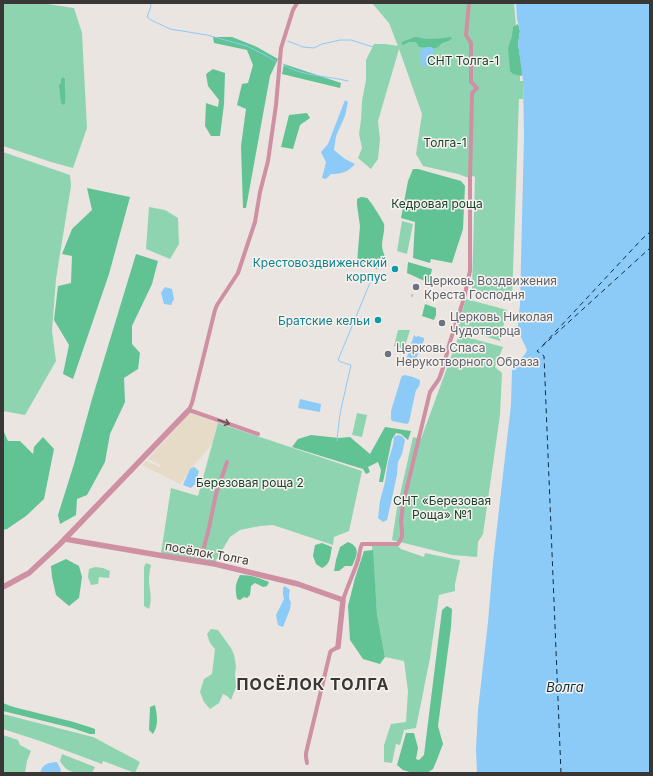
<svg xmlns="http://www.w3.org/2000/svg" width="653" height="776" font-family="Inter,sans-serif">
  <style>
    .industrial { fill: #e6dbc6 }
    .green { fill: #8fd4b1 }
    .forest { fill: #61c294 }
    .water { fill: #8ccaf8 }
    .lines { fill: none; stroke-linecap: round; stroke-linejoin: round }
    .stream { stroke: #8ccaf8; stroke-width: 1 }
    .ferry { stroke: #0a2e45; stroke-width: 1; stroke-dasharray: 5 4; stroke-linecap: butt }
    .pedestrian-tunnel { stroke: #c7c2be; stroke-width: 3; stroke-dasharray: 3 1.5; stroke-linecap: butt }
    .minor { stroke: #ce90a2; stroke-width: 4 }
    .tertiary { stroke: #ce90a2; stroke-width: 5.5 }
    .oneway { stroke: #665256 }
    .culture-dot { fill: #0f9aa8; stroke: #f7f2ed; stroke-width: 1.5 }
    .worship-dot { fill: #6b7280; stroke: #f7f2ed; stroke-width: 1.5 }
    .labels { text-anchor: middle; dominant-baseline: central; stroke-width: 3; stroke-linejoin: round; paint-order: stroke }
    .park-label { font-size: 12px; fill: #18422f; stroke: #f7f2ed }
    .culture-label { font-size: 12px; fill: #0d838f; stroke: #f7f2ed; text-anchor: end }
    .worship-label { font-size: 12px; fill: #5b616d; stroke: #f7f2ed; text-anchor: start }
    .street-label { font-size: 12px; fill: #393735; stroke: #f7f2ed }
    .water-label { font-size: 13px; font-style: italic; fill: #0a2e45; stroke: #f7f2ed }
    .district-label { font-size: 16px; font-weight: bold; letter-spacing: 1px; fill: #393735; stroke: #f7f2ed }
  </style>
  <rect width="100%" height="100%" fill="#eae5e0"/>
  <path class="industrial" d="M190,413L218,423L212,444L191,469L180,484L142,465L146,461L160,467L161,465L148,459Z"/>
  <g class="green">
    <path d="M3,3H41L74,8L82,33L87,128L73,168L51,162L3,146Z"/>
    <path d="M372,3H514L520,74V81H523V99H519L512,300L472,289L475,177L470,175L469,178L458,174L423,166L416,154L422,114L399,49L378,121L380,139L378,159L371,169L358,158L362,148L359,134L361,120L362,101L366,80V60L374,44H386L398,46L389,23Z"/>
    <path d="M3,152L70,175L71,186L56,279L52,331L56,361L25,415L3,411Z"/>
    <path d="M149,207L165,210L178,218L179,244L170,259L146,249Z"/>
    <path d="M402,221L413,224L407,254L397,251Z"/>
    <path d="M466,299L507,310L500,341L457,327Z"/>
    <path d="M398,330H410L404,349L394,346Z"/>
    <path d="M459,335L503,347L495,367L502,373L500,415L483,534L478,542L477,557L452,555L392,540L397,508L413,437L421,439Z"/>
    <path d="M357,413L367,415L362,437L352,435Z"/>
    <path d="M218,423L362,471L349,531L334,537L333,545L273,525L260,526L240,530L230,537L215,562L161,553L171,488L198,496Z"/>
    <path d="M372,546H398L401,549L424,557L425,553L459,560L460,561L455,584V591L439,595L430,658L416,728L404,730L400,745L396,744L392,763L384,762V745L391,724L406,722L408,691L404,661L385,657L377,614Z"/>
    <path d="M146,563L151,565C150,570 149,574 149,579C149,590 153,598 149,609L144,606V567Z"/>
    <path d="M95,567L103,568L110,571L109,578L99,577L98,584L91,585L88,577L89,569Z"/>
    <path d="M211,629L218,630L231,648L234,655L236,666L235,674L236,687L231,700L227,696L223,694L219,703L210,709L204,702L200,692L204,679L212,674L215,649L210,643L207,634Z"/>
    <path d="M3,714L93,737L140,762L135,773L103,761L102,764L40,741L3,729Z"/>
    <path d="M3,735L18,740L20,745L31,751L27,761L25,773H3Z"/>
    <path d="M62,754L95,767L92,773C78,773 68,775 60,761Z"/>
  </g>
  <g class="forest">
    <path d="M518,24L520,31L518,44L523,74L521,76L513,74L510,71L508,48L512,36L513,27Z"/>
    <path d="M213,37H232L257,47L278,59L270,76L246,208H243L241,146L246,109L237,105L242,84L248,83L253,65L247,50L214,43Z"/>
    <path d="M415,37C419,37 423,39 428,39C436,39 444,38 451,37L452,38C448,43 445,41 441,44C440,45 439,46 438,47C432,50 425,47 419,47L416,42H409L403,45H402V42Z"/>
    <path d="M284,64L341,83L340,88L282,74Z"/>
    <path d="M213,69L225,73L224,104L220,136H211L205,126L206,103L218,107L219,100L208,86L206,74Z"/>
    <path d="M63,77L65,79C64,87 66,95 65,103L64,105L61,103L59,85L61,83V79Z"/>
    <path d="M307,113L310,118L300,125L293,149L281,147L289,115Z"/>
    <path d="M413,169H418L461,181L465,186L463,229L452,263L431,259L430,263L413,258L415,222L401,218L408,181Z"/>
    <path d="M87,188L130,197L109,274L73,379L63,374L69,345L54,320L58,286L71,283L72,256L62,254L72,229L92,210Z"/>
    <path d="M361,197C362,197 367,198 367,198C370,200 383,221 384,224C385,231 382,239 382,246C383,257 392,263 377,269L357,262L360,226L357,205V199Z"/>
    <path d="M136,254L158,261L152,284L132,326V344L140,353L138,369L124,378L125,402L110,434L105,462L87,495L77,499L76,515L60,524L58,515L74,464L92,399Z"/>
    <path d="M408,262L432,269L429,283L407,273Z"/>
    <path d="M425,304L436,308V315L434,320L422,316Z"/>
    <path d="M385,427L411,431L408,440L401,434L396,433L392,439L383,482H379L381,470L378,462L368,467L370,472L366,474L363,469L337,461L292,447L298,439L311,435L339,438L350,437L370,454Z"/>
    <path d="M3,430L8,441H20L33,454L34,447L43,437L54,449L44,499L26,516L7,529L3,530Z"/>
    <path d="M348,542C361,547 357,556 352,566H345L339,571H334L336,560L340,547Z"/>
    <path d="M322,543L332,547C330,556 331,564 322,568L316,564L313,556L315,545Z"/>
    <path d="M373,550L377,614L385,657L380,664L363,659L350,640L348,606L355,578L364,551Z"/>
    <path d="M66,559L79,566L82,577L79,598L69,606L56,595L52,577L51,566Z"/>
    <path d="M240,575C251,575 259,578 269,582L267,586L263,587L255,583L251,586L250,595L247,598L244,597L240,600L237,599C235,589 235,584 240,575Z"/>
    <path d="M447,606L452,609L451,627L438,726L443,744L436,762L433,769L427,773H413L403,770L397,765L406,733H414L418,748L416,759L419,760L424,755L442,610Z"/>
    <path d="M3,703C12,707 21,709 30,711C52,717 74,721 95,729V734H90L72,728L3,711Z"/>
    <path d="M155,705C157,715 159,725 153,734L149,730L150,707Z"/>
  </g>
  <g class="water">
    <path d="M516,3H650V773H477L476,750L478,710L488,622L493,562L511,405L512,370C514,361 525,358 527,350L518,331V320L520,305L524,135L523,81L518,44L520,31L517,19Z"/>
    <path d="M427,47H432L434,50L430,65L423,67C420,63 420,56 421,50L424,48Z"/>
    <path d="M345,100L348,102L345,116L336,136L334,150L345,159L355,164C348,172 342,174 331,174L326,179L322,178L326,162L321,152L328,144Z"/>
    <path d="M165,287L172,289L174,299L171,305L164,304L161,293Z"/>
    <path d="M414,335L416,337L418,336L424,338V340L416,359L413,360L407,358V357Z"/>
    <path d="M405,375L413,377L420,380C420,385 419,387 416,390L409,422L407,424L392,421L391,419V411L401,378L402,376Z"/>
    <path d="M300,399L321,404L320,412L298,408Z"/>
    <path d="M398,435L402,436L405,440L402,454L398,462L397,475L387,520L383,522L378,518L380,501L385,482L388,462L393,445L394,437Z"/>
    <path d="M194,467L199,471L195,484L191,488L183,485L190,469Z"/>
    <path d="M285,586L290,590C289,595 288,598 291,602L290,609L283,627L278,625L276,615L284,599L283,595V588Z"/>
    <path d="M57,762L61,770L60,773H40C43,763 48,763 57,762Z"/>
  </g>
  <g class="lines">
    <g class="stream">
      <path d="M150,3L151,6L147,17L151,20L170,29L207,35L247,46L267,56L276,62"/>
      <path d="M288,41L303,47L314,48L322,44L340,40H351L373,47"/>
      <path d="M283,64C297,76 330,76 348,81"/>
      <path d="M337,441C338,430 339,420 341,409C344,394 348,380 351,365L341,362L338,360L370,283"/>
    </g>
    <g class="ferry">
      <path d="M543,345L642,239L650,232"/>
      <path d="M561,773L544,356L537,351L650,248"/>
    </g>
    <path class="pedestrian-tunnel" d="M411,295L413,296"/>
    <g class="minor">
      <path d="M258,434L189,410L192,403L215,310L217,305L238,273L255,222L260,192L268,161L276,105L281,48L293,10L297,3"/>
      <path d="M200,562L209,528L216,494L227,462"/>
      <path d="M343,600C347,587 353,575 357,563C360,556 359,550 362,544H398L402,537V530L401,521L403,504L430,392L439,379L444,365L449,345L464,298L470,271V180L472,93L477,88L471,82V43L466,35L469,3"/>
      <path d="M307,763L306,757V753L330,653L331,651L338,647"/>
    </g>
    <g class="tertiary">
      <path d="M65,539L164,556L215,564L298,584L343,600L338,647"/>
      <path d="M3,587L29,573L60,544L189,410"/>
    </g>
  </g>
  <defs><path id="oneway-shaft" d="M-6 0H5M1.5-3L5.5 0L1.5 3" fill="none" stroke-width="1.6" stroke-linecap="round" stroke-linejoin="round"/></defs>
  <use class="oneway" href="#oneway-shaft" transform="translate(224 422) rotate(19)"/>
  <g class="culture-dot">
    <circle cx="395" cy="269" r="4"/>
    <circle cx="378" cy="320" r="4"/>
  </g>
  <g class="worship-dot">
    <circle cx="416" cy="287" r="4"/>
    <circle cx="442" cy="323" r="4"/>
    <circle cx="388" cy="354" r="4"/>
  </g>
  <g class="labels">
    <g class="park-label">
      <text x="463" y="60">СНТ Толга-1</text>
      <text x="445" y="142">Толга-1</text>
      <text x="437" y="203">Кедровая роща</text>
      <text x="250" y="482">Березовая роща 2</text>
      <text x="442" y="500">СНТ «Березовая<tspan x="442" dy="14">Роща» №1</tspan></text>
    </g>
    <g class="culture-label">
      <text x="387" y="262">Крестовоздвиженский<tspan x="387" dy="14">корпус</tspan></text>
      <text x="370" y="320">Братские кельи</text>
    </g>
    <g class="worship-label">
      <text x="424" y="280">Церковь Воздвижения<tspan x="424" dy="14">Креста Господня</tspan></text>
      <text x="450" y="316">Церковь Николая<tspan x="450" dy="14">Чудотворца</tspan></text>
      <text x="396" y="347">Церковь Спаса<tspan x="396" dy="14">Нерукотворного Образа</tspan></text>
    </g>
    <g class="street-label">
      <text transform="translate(207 553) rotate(10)">посёлок Толга</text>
    </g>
    <g class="water-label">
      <text x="565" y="687">Волга</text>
    </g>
    <g class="district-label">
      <text x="313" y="684">ПОСЁЛОК ТОЛГА</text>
    </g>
  </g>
  <rect width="653" height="776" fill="none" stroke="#393735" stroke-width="8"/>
</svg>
